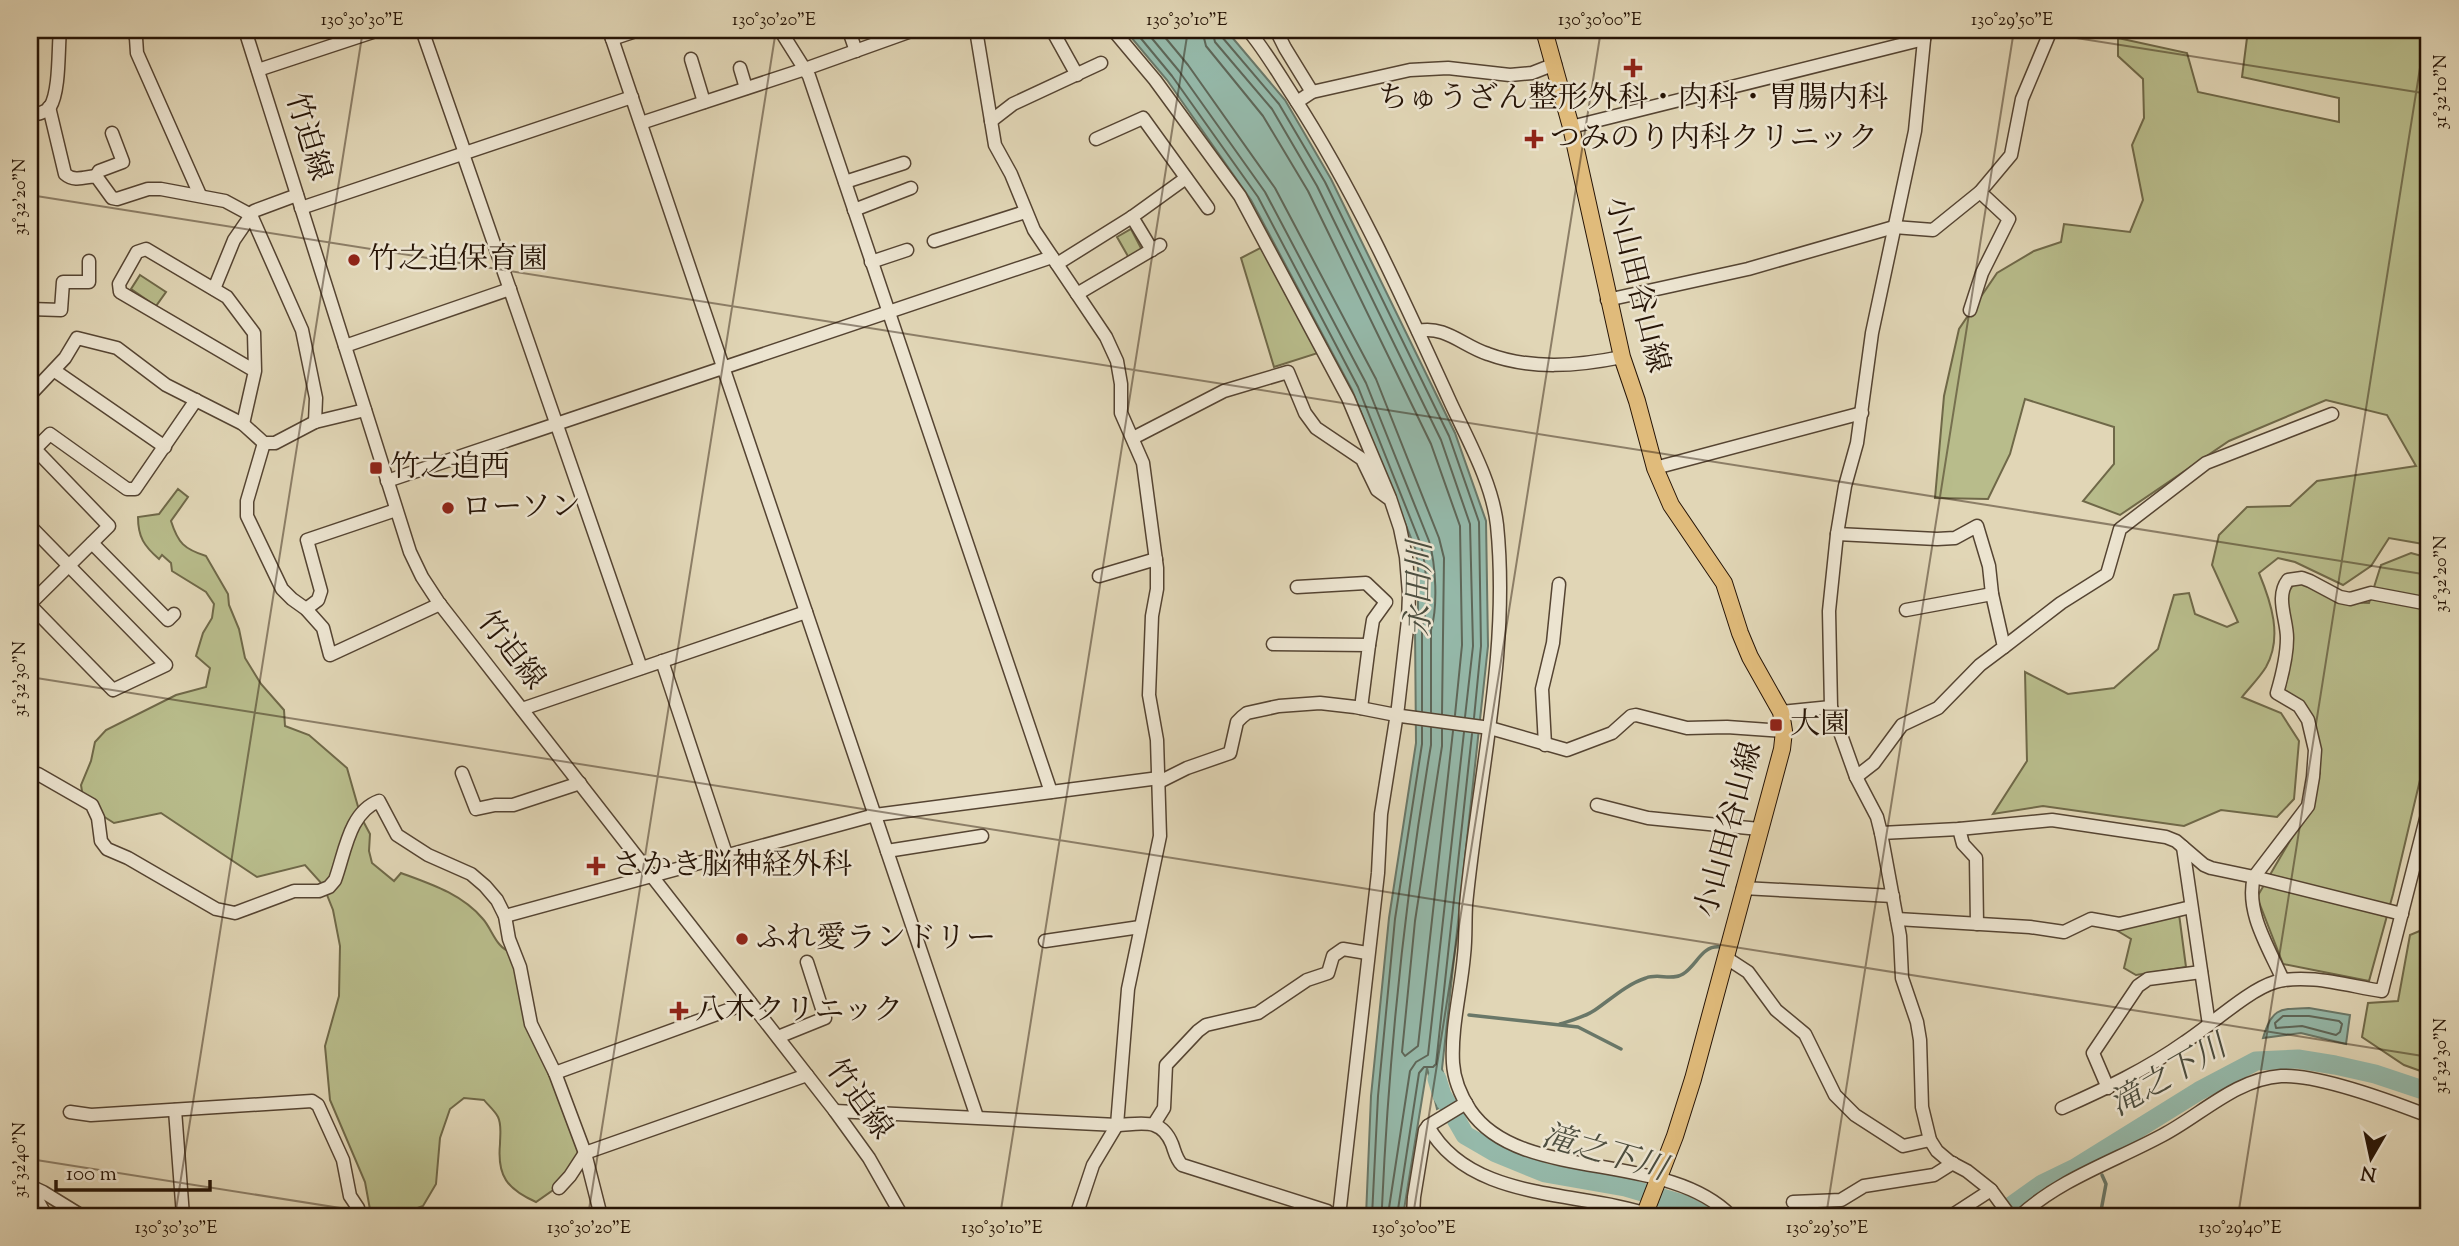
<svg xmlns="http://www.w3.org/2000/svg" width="2459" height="1246" font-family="'Sorts Mill Goudy','Noto Serif JP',serif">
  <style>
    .green { fill: #b8bc8b; stroke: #6f6848; stroke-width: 2 }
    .water { fill: #95b9aa; stroke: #697768; stroke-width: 2 }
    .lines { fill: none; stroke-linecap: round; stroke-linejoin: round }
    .shore { stroke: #5e6658; stroke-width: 2 }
    .stream { stroke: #697768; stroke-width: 3.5 }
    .river { stroke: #95b9aa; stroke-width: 19 }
    .minor-casing { stroke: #554432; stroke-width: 15 }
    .major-casing { stroke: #261406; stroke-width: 18 }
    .minor { stroke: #ece4d0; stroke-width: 12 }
    .major { stroke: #e0bb7b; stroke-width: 16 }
    .ticks { fill: none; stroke: #261406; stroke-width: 2; stroke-opacity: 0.45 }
    .poi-dot { fill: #8f2418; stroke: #ece4d0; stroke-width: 2.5 }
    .labels { text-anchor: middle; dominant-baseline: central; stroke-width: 5; stroke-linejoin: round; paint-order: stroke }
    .poi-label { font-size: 30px; fill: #261406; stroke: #ece4d0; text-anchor: start }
    .street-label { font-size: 30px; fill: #261406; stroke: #ece4d0 }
    .water-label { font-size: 32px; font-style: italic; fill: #4d4e3f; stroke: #ece4d0 }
    .neatline { fill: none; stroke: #261406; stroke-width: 2.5 }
    .ticks-label { font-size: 18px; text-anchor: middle; fill: #261406 }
  </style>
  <rect width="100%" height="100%" fill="#e1d6b6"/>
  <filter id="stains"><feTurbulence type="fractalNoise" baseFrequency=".00286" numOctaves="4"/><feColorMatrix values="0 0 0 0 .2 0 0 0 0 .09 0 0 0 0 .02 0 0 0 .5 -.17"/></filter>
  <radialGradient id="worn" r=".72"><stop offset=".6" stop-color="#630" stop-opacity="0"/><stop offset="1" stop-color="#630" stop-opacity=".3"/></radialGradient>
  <g class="green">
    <path d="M2248,30H2429V545L2389,538L2371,566L2343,585L2295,562L2278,558L2259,573C2271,602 2283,637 2266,667C2260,677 2250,687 2242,697L2281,713L2299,741L2294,799L2277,817L2221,810L2184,826L2043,806L1993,814L2027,761L2025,672L2068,694L2114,688L2158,649L2174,595L2189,593L2195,614L2227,627L2238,622L2212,565L2219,535L2247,507L2290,506L2317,481L2416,466L2387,415L2326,400L2229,441L2120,515L2083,501L2114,464V427L2025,399L2010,454L1988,499L1935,498L1944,396L1959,329L1997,273L2034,251L2061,242L2064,224L2130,232L2143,200L2132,145L2144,118L2143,79L2118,56V38L2187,53L2198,92L2339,122V98L2242,77Z"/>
    <path d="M1131,229L1142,250L1129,258L1117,237Z"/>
    <path d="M1266,245L1318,353L1274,367L1241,258Z"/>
    <path d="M140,275L166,292L156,306L131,289Z"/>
    <path d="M178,489L188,497L171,521C178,543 184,549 206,556L228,594L229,605L239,629L245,658L261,684L284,710L285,726L309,735L347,768L361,817L370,834L369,851L372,863L394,881L401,873C431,884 462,894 483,919C492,929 496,948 511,952L560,1094L581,1149L556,1188L536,1202C507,1189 497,1176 500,1144C500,1135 502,1125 498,1117C495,1111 488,1105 484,1100L464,1098L450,1109L440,1138L436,1184L423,1206L396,1216L371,1215L365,1182L330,1100L325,1046L339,996L340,946L333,910L323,885L305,865L257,877L161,813L114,823L84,804L81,785L91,761L95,742L106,730L176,695L206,687L210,668L196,656L203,633L212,618L214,604L206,592L172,571L171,563L162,555L159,559C144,546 138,537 138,517L159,514Z"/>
    <path d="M2411,553L2429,558V759L2424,763L2393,894L2369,981L2283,964L2257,897L2295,832L2320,773L2314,724L2281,689L2287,594L2296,581L2340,602L2369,603L2381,565Z"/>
    <path d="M2179,914L2186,967L2136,975L2124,968L2131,939L2116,930Z"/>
    <path d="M2429,927V1074L2404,1065L2362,1037L2368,1003L2398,1001L2410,935Z"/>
  </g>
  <g class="water">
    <path d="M1125,30H1226L1285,100L1331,179L1455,433L1486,521L1488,646L1442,1069L1451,1101L1437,1109L1427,1068L1403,1216H1366L1371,1096L1389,918L1416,743L1415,627L1418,619V564L1415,548L1352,390L1251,200L1167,80Z"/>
    <path d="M2309,1008L2350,1015L2346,1044L2301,1033L2263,1038C2272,1007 2280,1009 2309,1008Z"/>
  </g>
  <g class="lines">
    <g class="shore">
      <path d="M1134,30L1172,76L1258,197L1358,387L1421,545C1427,568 1429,606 1422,629V711"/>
      <path d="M1145,30L1179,71L1265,192L1366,383L1429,541C1436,565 1438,606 1431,630V712"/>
      <path d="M1159,30L1188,65L1275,188L1376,379L1439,538L1444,558L1442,714"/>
      <path d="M1202,30L1206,46L1263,116L1308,191L1431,444L1460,526L1462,645L1455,715"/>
      <path d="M1212,30L1215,42L1272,109L1317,186L1441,440L1470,524L1473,646L1465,717"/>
      <path d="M1221,30L1222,37L1279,104L1325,182L1449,436L1479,522L1481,646L1474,718"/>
      <path d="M1431,728V745C1405,898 1389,1052 1382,1207L1385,1211L1389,1208L1410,1071L1416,1062L1428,1055L1464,732"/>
      <path d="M1442,729V746L1415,921L1402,1052L1405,1056L1418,1046L1453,731"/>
      <path d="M2283,1016H2309L2339,1021L2342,1024L2340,1032L2336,1035L2302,1026L2276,1028L2275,1023Z"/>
      <path d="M1372,1216L1378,1096L1395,919L1422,744V727"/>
      <path d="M1397,1216L1419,1073L1424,1067H1433L1436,1064L1472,734"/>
    </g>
    <g class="stream">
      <path d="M1469,1015L1578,1027L1621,1049"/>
      <path d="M1560,1024C1572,1020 1585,1017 1595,1010C1611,999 1627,984 1646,978C1658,973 1672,981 1683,974C1697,965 1702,945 1720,947"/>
      <path d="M2094,1156L2096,1159"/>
      <path d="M2100,1216L2106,1184L2102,1175"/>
    </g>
    <g class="river">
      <path d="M1437,1079L1442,1095L1465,1135L1496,1153L1545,1173L1625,1187L1683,1204L1706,1216"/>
      <path d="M1997,1216L2042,1184L2075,1168L2199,1091L2256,1061L2298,1059L2335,1065L2375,1074L2429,1092"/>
    </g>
    <defs>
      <g id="minor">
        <path d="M132,30L136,38L137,53L200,195"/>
        <path d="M245,30L410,552L422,577L439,603L835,1111L869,1158L902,1216"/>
        <path d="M422,30L465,153"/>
        <path d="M609,30L977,1117"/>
        <path d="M780,30L809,76L1051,792"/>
        <path d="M976,30L995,145L1011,174L1034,230L1106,337L1117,361L1121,384V413L1143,463L1157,568V589L1152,616L1149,695L1157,740L1160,836L1128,989L1117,1125L1093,1165L1076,1216"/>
        <path d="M1052,30L1077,75"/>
        <path d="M1113,30L1155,80L1240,196L1348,398L1390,498L1400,528L1406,557L1409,594L1408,620L1398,707L1381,814L1378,873L1339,1216"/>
        <path d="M1248,30C1265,50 1278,73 1293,96C1354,190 1401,294 1448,397C1466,437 1492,481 1497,525C1510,653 1478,778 1466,905C1465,922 1466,939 1464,955C1461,991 1451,1027 1453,1063C1454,1080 1461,1096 1470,1110C1520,1184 1665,1149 1731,1216"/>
        <path d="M1276,30L1285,48L1312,92"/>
        <path d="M1925,30L1915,131L1872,333L1857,443L1845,486L1837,534L1829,611L1831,707L1856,777L1877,817L1881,833L1900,936L1902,978L1917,1022L1920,1040L1922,1107L1930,1140L1937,1151L1950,1162L1967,1171L1991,1190L2010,1216"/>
        <path d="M849,31L856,51"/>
        <path d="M929,31L932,30"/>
        <path d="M612,39L639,30"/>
        <path d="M691,59L704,102"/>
        <path d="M740,68L746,88"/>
        <path d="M258,70L379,30"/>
        <path d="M1297,102L1312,92L1410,70L1448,68L1510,75L1532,73L1555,64"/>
        <path d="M49,107L65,174C74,182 85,177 96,176L112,198L117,199L148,189H161L225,201L251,215L302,330L316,398L315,422"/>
        <path d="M30,115C37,114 45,113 50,107C60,91 58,49 60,30"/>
        <path d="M991,121L1013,104L1101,63"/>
        <path d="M641,123L805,69L914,30"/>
        <path d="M1571,127L1924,39"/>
        <path d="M1096,139L1143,118L1208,208"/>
        <path d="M463,154L641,668"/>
        <path d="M96,176L99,171L123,162L112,133"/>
        <path d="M845,182L904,163"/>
        <path d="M301,208L632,97"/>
        <path d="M854,210L911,188"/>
        <path d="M1132,217L1152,250"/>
        <path d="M934,241L1025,212"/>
        <path d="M871,262L907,250"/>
        <path d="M1057,264L1132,217L1186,178"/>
        <path d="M214,289L234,240L254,211L297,195"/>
        <path d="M1077,294L1160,245"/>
        <path d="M1607,300L1748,269L1894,227L1933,230L1980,192L2011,155L2022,99L2051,30"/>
        <path d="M30,309L61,310L63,282H89V261"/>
        <path d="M1970,310L1982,273L2009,219L1980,192"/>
        <path d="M1418,331C1445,325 1463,346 1488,354C1531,370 1578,366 1622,357"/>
        <path d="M345,346L510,289"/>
        <path d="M55,371L165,447"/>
        <path d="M30,395L65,358L77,338L117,348L166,385L243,424L264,443H275L315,422L365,410"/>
        <path d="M243,424L255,371L254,333L227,297L146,249L137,252L119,284L120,292L255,371"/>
        <path d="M1133,438L1224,391L1288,372L1305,413L1316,428L1362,459L1377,490L1388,498"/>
        <path d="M264,443L247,501V516L282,589L292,599L306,609L323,628L330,655L440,604"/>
        <path d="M35,449L50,434L127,489H135L196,400"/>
        <path d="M1655,468L1862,413"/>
        <path d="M387,481L1052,257"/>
        <path d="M30,526L166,665L113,690L30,605"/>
        <path d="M1837,534L1937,539L1955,538L1977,526L1989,566L1992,594L2004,647L1980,665L1938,708L1902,725L1874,763L1856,777"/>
        <path d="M92,543L168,620L174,614"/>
        <path d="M1099,576L1156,559"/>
        <path d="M1297,587L1366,583L1386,602L1373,620L1369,645"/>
        <path d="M30,604L109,526L30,444"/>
        <path d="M306,609L318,600L321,591L307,540L396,510"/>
        <path d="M1906,610L1992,594"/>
        <path d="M1273,644L1369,645L1361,708"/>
        <path d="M2004,647L2061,603L2107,574L2120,529L2206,463L2332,414"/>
        <path d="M662,661L727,857"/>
        <path d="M522,709L806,612"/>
        <path d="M1781,712L1831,707"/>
        <path d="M1545,745L1542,689L1553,643L1559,584"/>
        <path d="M462,773L476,809L495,805H513L580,783"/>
        <path d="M30,774H38L92,805L98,818L101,841L107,849L128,858L216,909L235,913L294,891H319L329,887L335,880C345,853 349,812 379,801L397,835L428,855L471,874L485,886L497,900L505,916L509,939L520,967L531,1024L555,1073L585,1153L601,1216"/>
        <path d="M1159,782L1187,768L1230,753L1237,722L1242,717L1247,713L1279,706L1320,703L1355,707L1401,716L1490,728L1567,750L1612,733L1631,716L1636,715L1687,728L1727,727L1784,731"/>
        <path d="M1597,805L1648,818L1759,829"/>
        <path d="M1959,829L1963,844L1976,858L1977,924"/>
        <path d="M1881,833L1959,829L2052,820L2166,837L2176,841L2204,865L2211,868L2254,877L2402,914"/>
        <path d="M2183,847L2209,1025"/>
        <path d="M887,851L982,836"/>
        <path d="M1743,888L1893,896"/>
        <path d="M505,916L875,815L1159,778"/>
        <path d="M1897,919L2030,927L2064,932L2091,919L2119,924L2191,907"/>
        <path d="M1045,941L1140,927"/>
        <path d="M1725,957L1748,972L1776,1010L1805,1034L1835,1095L1855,1115L1903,1146L1930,1140"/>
        <path d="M2283,980C2269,948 2245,912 2254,877L2308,806L2313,777L2315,750L2308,720L2299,706L2277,693C2282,676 2287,656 2287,638C2287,619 2275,597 2288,580L2302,578L2310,581L2340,597L2350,599L2371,593L2429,604"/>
        <path d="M778,1037L825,1018L807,962"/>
        <path d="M555,1073L750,1002"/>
        <path d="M2108,1088L2093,1053L2138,986L2148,979L2201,972"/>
        <path d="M2062,1108C2105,1089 2147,1069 2185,1042C2210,1026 2248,990 2275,982C2308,973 2348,986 2382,991L2429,807"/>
        <path d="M175,1110L183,1216"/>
        <path d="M835,1111L1117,1125C1142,1124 1161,1117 1172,1144C1175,1152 1176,1159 1182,1165L1327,1211L1333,1216"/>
        <path d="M70,1112L91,1115L312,1101L318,1105L343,1160L350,1196L358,1208L359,1216"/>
        <path d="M1154,1124L1164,1108L1166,1065L1198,1031L1206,1025L1258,1013L1307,980L1328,973L1333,956L1343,949L1367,953"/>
        <path d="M1428,1126C1470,1203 1581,1190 1653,1216"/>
        <path d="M30,1186L43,1192L82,1216"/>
        <path d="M30,1186L46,1216"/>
        <path d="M559,1188L570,1176L585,1153L807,1075"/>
        <path d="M1793,1202L1841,1200L1864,1186L1934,1175L1953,1163"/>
        <path d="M1413,1216L1414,1197L1425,1130L1428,1126L1466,1103"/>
        <path d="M1951,1216L1991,1190"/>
        <path d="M2020,1216C2060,1179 2115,1161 2163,1135C2201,1115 2236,1079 2281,1076C2317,1074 2393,1102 2429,1116"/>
      </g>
      <path id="major" d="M1544,30L1571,127L1622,357L1637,401L1655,468L1671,505L1724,583L1740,633L1750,657L1781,712L1784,731L1782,749L1693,1079L1675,1136L1644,1216"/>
    </defs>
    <use href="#minor" class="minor-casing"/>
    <use href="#major" class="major-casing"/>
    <use href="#minor" class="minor"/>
    <use href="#major" class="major"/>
  </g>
  <path class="ticks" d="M2026,30L2429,94M30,195L2429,575M30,677L2429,1057M30,1159L391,1216M175,1216L363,30M588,1216L776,30M1000,1216L1188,30M1413,1216L1601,30M1826,1216L2014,30M2238,1216L2426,30"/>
  <g class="poi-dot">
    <path d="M1629.5 57.5h7v7h7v7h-7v7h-7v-7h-7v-7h7z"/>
    <path d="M1530.5 128.5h7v7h7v7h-7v7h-7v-7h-7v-7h7z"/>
    <circle cx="354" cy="260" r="7"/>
    <rect x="369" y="461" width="14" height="14" rx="3.5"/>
    <circle cx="448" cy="508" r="7"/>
    <rect x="1769" y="718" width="14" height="14" rx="3.5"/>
    <path d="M592.5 855.5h7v7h7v7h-7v7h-7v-7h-7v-7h7z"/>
    <circle cx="742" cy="939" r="7"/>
    <path d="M675.5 1000.5h7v7h7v7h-7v7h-7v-7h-7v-7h7z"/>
  </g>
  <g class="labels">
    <g class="poi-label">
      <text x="1633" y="99" text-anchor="middle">ちゅうざん整形外科・内科・胃腸内科</text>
      <text x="1550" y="139">つみのり内科クリニック</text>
      <text x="368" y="260">竹之迫保育園</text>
      <text x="390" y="468">竹之迫西</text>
      <text x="462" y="508">ローソン</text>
      <text x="1790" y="725">大園</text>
      <text x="612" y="866">さかき脳神経外科</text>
      <text x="756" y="939">ふれ愛ランドリー</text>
      <text x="695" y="1011">八木クリニック</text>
    </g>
    <g class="street-label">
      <text transform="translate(307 137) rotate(73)">竹迫線</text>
      <text transform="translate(1636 285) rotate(76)">小山田谷山線</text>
      <text transform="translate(510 651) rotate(52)">竹迫線</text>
      <text transform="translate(1730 830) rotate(-75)">小山田谷山線</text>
      <text transform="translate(858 1100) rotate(54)">竹迫線</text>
    </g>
    <g class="water-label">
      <text transform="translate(1421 589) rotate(-89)">永田川</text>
      <text transform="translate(2169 1077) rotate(-30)">滝之下川</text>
      <text transform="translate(1604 1154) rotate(16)">滝之下川</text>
    </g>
  </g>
  <rect width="2459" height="1246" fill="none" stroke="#e1d6b6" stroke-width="77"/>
  <g transform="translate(2371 1158) rotate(189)" stroke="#ece4d0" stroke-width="5" paint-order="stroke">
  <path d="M0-5L12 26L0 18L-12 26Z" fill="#261406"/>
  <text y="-10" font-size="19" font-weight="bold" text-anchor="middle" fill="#261406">N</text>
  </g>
  <path d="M56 1180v10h154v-10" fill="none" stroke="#261406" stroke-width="3.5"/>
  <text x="66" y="1180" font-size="21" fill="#261406" stroke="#ece4d0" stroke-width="5" paint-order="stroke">100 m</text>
  <rect x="38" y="38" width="2382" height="1170" class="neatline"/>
  <g class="ticks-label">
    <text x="362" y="25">130°30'30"E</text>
    <text x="774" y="25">130°30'20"E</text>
    <text x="1187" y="25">130°30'10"E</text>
    <text x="1600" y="25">130°30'00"E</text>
    <text x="2012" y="25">130°29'50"E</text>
    <text transform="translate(2440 92) rotate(-90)" y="6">31°32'10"N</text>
    <text transform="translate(19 197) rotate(-90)" y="6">31°32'20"N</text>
    <text transform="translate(2440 574) rotate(-90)" y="6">31°32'20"N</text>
    <text transform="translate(19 679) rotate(-90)" y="6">31°32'30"N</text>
    <text transform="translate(2440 1056) rotate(-90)" y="6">31°32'30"N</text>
    <text transform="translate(19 1160) rotate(-90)" y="6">31°32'40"N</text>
    <text x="176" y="1233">130°30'30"E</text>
    <text x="589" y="1233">130°30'20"E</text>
    <text x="1002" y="1233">130°30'10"E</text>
    <text x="1414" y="1233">130°30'00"E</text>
    <text x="1827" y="1233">130°29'50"E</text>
    <text x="2240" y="1233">130°29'40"E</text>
  </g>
  <rect width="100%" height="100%" filter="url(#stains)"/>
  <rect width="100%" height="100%" fill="url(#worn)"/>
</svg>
